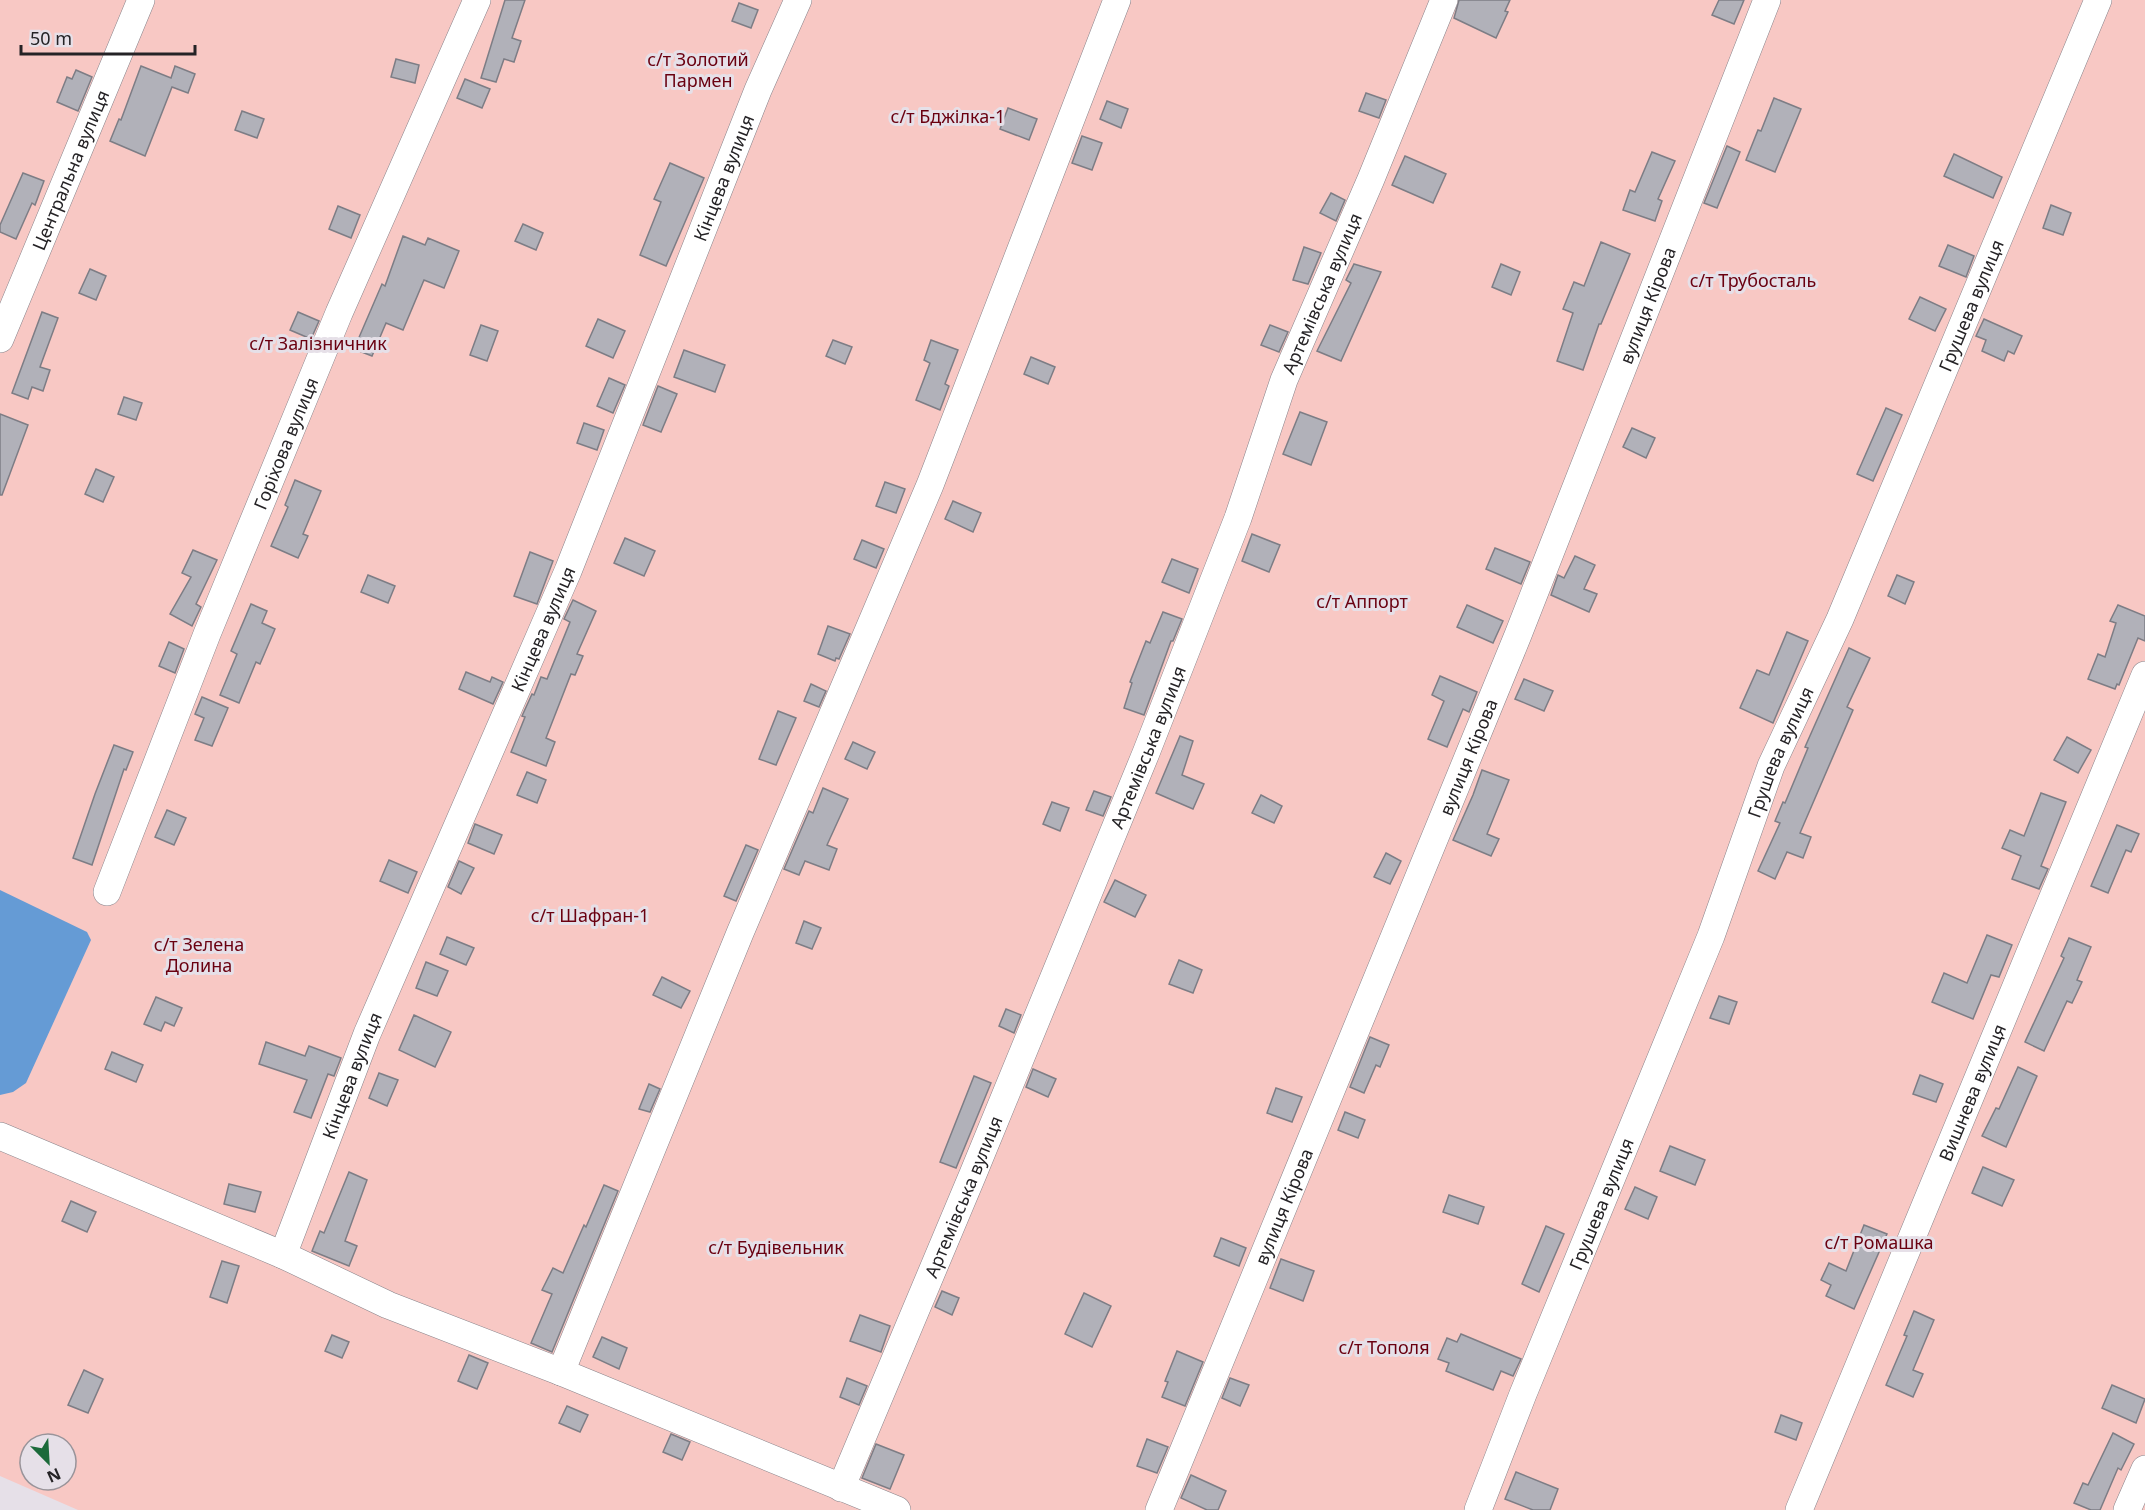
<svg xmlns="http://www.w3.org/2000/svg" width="2145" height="1510" font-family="'Noto Sans',sans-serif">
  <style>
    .green { fill: #f8c8c4; fill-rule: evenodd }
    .water { fill: #659bd5 }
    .building { fill: #b1b1b9; stroke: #7d7d85; stroke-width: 1.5 }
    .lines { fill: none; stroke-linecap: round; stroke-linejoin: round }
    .street-casing { stroke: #88838a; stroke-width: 28 }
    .street { stroke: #fff; stroke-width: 27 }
    .labels { text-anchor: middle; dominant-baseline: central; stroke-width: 6; stroke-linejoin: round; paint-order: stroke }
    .park-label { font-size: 18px; fill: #6a0010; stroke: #e6e0e8 }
    .street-label { font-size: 18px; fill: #252326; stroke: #e6e0e8 }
  </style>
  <rect width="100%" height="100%" fill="#e6e0e8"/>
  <path class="green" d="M0,0H2145V1510H78L0,1476ZM30,1444H66V1480H30Z"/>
  <path class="water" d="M0,890L87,932L91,940L26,1083L13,1092L0,1095Z"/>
  <g class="building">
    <path d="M505,0H525L512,38L521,41L514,62L504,59L496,82L481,78Z"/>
    <path d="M1459,0H1510L1505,11L1508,12L1496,38L1454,18Z"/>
    <path d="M1719,0H1744L1734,24L1712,15Z"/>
    <path d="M739,3L758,10L751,28L732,21Z"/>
    <path d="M396,59L419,65L415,83L391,77Z"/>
    <path d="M141,66L171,78L175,66L195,74L188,93L172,87L145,156L110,141L119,119L121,120Z"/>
    <path d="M76,70L92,77L78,111L57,102L67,77L72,79Z"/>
    <path d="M465,79L490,89L482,108L457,98Z"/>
    <path d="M1366,93L1386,100L1379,118L1359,111Z"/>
    <path d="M1774,98L1801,109L1775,172L1746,160L1758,130L1761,131Z"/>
    <path d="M1107,101L1128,109L1121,128L1100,119Z"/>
    <path d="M1008,108L1037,119L1029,140L1000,129Z"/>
    <path d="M242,111L264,119L257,138L235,130Z"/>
    <path d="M1082,136L1102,143L1092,170L1072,163Z"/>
    <path d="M1727,146L1740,152L1717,208L1704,203Z"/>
    <path d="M1652,152L1675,161L1658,199L1662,201L1655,221L1623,210L1630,190L1635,192Z"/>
    <path d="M1954,154L2002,177L1993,198L1944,176Z"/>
    <path d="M1405,156L1446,174L1433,203L1392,185Z"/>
    <path d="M670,163L704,178L666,266L640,255L661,202L654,199Z"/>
    <path d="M23,173L44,181L35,205L32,203L16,239L0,232V225Z"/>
    <path d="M1331,193L1345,200L1336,221L1320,213Z"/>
    <path d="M2051,205L2071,213L2063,235L2043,228Z"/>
    <path d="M338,206L360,215L351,238L329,229Z"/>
    <path d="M523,224L543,233L536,250L515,241Z"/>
    <path d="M403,236L425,245L428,238L459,251L444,288L424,280L403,330L386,323L372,356L354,349L382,284L385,286Z"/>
    <path d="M1601,242L1630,254L1601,324H1599L1583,370L1557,361L1573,313L1563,309L1574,282L1584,286Z"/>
    <path d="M1948,245L1974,256L1966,277L1939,266Z"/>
    <path d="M1304,247L1321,253L1308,284L1293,280Z"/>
    <path d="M1354,264L1381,272L1341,361L1317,351L1351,283L1346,280Z"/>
    <path d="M1501,264L1520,272L1511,295L1492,287Z"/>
    <path d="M90,269L106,276L96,300L79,293Z"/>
    <path d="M1920,297L1946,309L1935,331L1909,319Z"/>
    <path d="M42,312L58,318L40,367L50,370L43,391L32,387L28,399L12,393Z"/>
    <path d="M298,312L319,321L311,339L290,330Z"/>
    <path d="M598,319L625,331L613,358L586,346Z"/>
    <path d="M1984,319L2022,336L2014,354L2008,351L2004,361L1982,351L1986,340L1976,336Z"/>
    <path d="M481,325L498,331L487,361L470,355Z"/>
    <path d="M1270,325L1288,332L1279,352L1261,345Z"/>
    <path d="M833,340L852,347L845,364L826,356Z"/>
    <path d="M931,340L958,350L945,384L949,386L940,410L916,400L930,363L924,360Z"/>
    <path d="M684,350L725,365L715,392L674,377Z"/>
    <path d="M1031,357L1055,367L1048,384L1024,374Z"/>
    <path d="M609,378L625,385L613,413L597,406Z"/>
    <path d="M658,386L677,394L661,432L643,425Z"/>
    <path d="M124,397L142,403L136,420L118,414Z"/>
    <path d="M1886,408L1902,415L1873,481L1857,474Z"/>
    <path d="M1300,412L1327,422L1311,465L1283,454Z"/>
    <path d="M0,414L28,425L2,495H0Z"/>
    <path d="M584,423L604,430L597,450L577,443Z"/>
    <path d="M1632,428L1655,438L1646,458L1623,447Z"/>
    <path d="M96,469L114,477L103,502L85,494Z"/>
    <path d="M295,480L321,491L303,534L308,536L298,558L271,546L288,507L285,505Z"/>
    <path d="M885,482L905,489L896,513L876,506Z"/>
    <path d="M953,501L981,513L973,532L945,519Z"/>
    <path d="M1252,534L1280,545L1269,572L1242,561Z"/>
    <path d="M625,538L655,551L644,576L614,563Z"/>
    <path d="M862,540L884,549L876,568L854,559Z"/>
    <path d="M1495,548L1530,562L1521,584L1486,569Z"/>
    <path d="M193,550L217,560L196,604L201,607L192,626L170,614L191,577L182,573Z"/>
    <path d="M530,552L553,561L537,604L514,596Z"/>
    <path d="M1575,556L1595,565L1584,589L1597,594L1589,612L1551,595L1558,575L1564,578Z"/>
    <path d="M1172,559L1198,569L1189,593L1162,582Z"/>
    <path d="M368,575L395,586L388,603L361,592Z"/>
    <path d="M1897,575L1914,582L1905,604L1888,596Z"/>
    <path d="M573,600L596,611L577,654L583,656L575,675L571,674L546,738L555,742L546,766L511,752L525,717L522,716L532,694L534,695L541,677L547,679L570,622L564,619Z"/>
    <path d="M251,604L267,611L262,623L275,629L260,664L256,662L239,703L220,695L237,654L231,651Z"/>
    <path d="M1467,605L1503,621L1493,643L1457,627Z"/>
    <path d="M2118,605L2145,616V641L2138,638L2119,685L2117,684L2115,689L2088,679L2098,654L2105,657L2116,623L2110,621Z"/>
    <path d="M1163,612L1182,619L1173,641H1171L1144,715L1124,708L1132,683L1130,682L1146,641L1150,643Z"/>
    <path d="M828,626L850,634L839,659L836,658L835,661L818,654Z"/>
    <path d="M1787,632L1808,641L1773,723L1740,708L1757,670L1769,675Z"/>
    <path d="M169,642L184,649L175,673L159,666Z"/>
    <path d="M1849,648L1870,658L1847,707L1853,710L1800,833L1811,837L1803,858L1787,852L1775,879L1758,871L1780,823L1775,821L1783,802L1785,803L1808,748L1805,747Z"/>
    <path d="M466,672L490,682L492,677L503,682L493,704L459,689Z"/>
    <path d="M1440,676L1477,692L1469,712L1463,709L1447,747L1428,739L1444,701L1432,695Z"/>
    <path d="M1524,679L1553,691L1544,711L1515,699Z"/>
    <path d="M811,684L826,691L819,707L804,701Z"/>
    <path d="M202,697L228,708L212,746L195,740L204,718L195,714Z"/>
    <path d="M778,711L796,718L776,765L759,759Z"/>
    <path d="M1180,736L1193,741L1182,775L1204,784L1193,809L1156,793Z"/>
    <path d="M2067,737L2091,750L2078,773L2054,760Z"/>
    <path d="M853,742L875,752L867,769L845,759Z"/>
    <path d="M114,745L133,752L126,770L124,769L92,865L73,858L95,794Z"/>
    <path d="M1482,770L1509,780L1487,834L1499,839L1491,856L1453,840L1473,795Z"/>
    <path d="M527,772L546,780L537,803L517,795Z"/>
    <path d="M823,788L848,799L827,845L837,849L829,870L805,861L799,875L784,869L809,811L813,813Z"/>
    <path d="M1094,791L1111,797L1103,816L1086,810Z"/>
    <path d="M2041,793L2066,802L2041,866L2048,869L2039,889L2012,879L2021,856L2002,848L2010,830L2024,836Z"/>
    <path d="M1261,795L1282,806L1274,823L1252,813Z"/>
    <path d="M1052,802L1069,808L1060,831L1043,824Z"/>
    <path d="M167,810L186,818L174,845L155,837Z"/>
    <path d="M475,824L502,835L494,854L468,843Z"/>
    <path d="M2117,825L2139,834L2131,852L2126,850L2108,893L2091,886Z"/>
    <path d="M746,845L758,850L736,901L724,896Z"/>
    <path d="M1386,853L1401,861L1390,884L1374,877Z"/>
    <path d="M389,860L417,872L408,893L380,881Z"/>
    <path d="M459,861L474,868L461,894L448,887Z"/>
    <path d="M1115,880L1146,895L1135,917L1104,902Z"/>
    <path d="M804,921L821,928L812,949L796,943Z"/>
    <path d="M1987,935L2012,945L1999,977L1991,975L1973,1019L1932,1002L1944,973L1967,983Z"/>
    <path d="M447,937L474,948L466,965L440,954Z"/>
    <path d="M2069,938L2091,947L2077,980L2082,982L2072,1003L2067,1001L2044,1051L2025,1042L2064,958L2061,956Z"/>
    <path d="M1179,960L1202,970L1193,993L1169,984Z"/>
    <path d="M426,962L448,971L437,996L416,988Z"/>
    <path d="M662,977L690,991L681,1008L653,995Z"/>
    <path d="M1719,996L1737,1002L1729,1024L1710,1018Z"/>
    <path d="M156,997L182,1008L174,1026L165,1022L161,1031L144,1024Z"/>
    <path d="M1006,1009L1021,1015L1014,1033L999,1026Z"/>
    <path d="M414,1015L451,1032L435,1067L399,1050Z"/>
    <path d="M1370,1037L1389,1045L1380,1067L1376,1065L1364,1093L1350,1087Z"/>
    <path d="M266,1042L305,1056L309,1046L341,1058L334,1076L328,1074L311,1118L294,1112L307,1080L259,1064Z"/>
    <path d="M112,1052L143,1065L136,1082L105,1069Z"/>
    <path d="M2018,1067L2037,1076L2006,1147L1982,1136L1996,1108L1999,1109Z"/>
    <path d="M1033,1069L1056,1079L1048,1097L1026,1087Z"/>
    <path d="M379,1073L398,1080L387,1106L369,1098Z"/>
    <path d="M1920,1075L1943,1084L1936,1102L1913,1094Z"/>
    <path d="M974,1076L991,1083L956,1168L940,1162Z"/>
    <path d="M649,1084L660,1089L650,1112L639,1109Z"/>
    <path d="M1276,1088L1302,1097L1292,1122L1267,1113Z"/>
    <path d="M1345,1112L1365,1120L1358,1138L1338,1130Z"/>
    <path d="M1670,1146L1705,1160L1695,1185L1660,1171Z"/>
    <path d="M1983,1167L2014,1180L2002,1206L1972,1193Z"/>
    <path d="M349,1172L367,1180L345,1241L357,1246L349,1266L312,1251L320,1231L324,1233Z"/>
    <path d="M229,1184L261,1192L255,1212L224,1204Z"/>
    <path d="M604,1185L618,1191L552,1352L531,1343L552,1294L542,1290L553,1268L563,1273L584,1225L586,1227Z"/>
    <path d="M1635,1187L1657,1197L1648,1219L1625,1209Z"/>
    <path d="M1449,1195L1484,1207L1478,1224L1443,1212Z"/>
    <path d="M71,1201L96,1212L87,1232L62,1221Z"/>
    <path d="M1864,1225L1887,1234L1854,1309L1826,1296L1831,1285L1821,1280L1829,1263L1846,1271Z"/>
    <path d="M1546,1226L1564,1234L1539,1292L1522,1284Z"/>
    <path d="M1221,1238L1246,1248L1239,1266L1214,1256Z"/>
    <path d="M1281,1259L1314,1271L1303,1301L1270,1288Z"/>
    <path d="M222,1261L239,1266L227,1303L210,1297Z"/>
    <path d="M942,1291L959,1298L952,1315L935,1307Z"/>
    <path d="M1084,1293L1111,1306L1092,1347L1065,1334Z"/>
    <path d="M1914,1311L1934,1320L1913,1370L1923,1374L1913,1397L1886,1385L1907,1336L1904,1335Z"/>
    <path d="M860,1315L890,1326L881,1352L850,1341Z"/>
    <path d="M1461,1334L1521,1359L1513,1376L1501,1371L1493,1390L1446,1371L1449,1363L1438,1359L1447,1338L1457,1342Z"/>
    <path d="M332,1335L349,1342L342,1358L325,1351Z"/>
    <path d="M602,1337L627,1348L619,1369L593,1357Z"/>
    <path d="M1177,1351L1203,1362L1185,1406L1162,1397L1168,1382L1165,1381Z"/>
    <path d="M469,1355L488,1363L477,1389L458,1381Z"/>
    <path d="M84,1370L103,1379L88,1413L68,1405Z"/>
    <path d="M847,1378L867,1386L859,1405L840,1397Z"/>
    <path d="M1230,1378L1249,1385L1240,1406L1222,1398Z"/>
    <path d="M2112,1385L2145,1399L2136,1423L2102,1408Z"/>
    <path d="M567,1406L588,1415L580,1432L559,1423Z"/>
    <path d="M1781,1415L1802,1423L1796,1440L1775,1432Z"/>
    <path d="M2113,1433L2134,1444L2121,1470L2118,1468L2100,1510H2091L2074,1503L2083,1483L2088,1485Z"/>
    <path d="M671,1434L690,1442L682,1460L663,1452Z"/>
    <path d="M1147,1439L1168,1447L1157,1473L1137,1466Z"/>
    <path d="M876,1444L904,1455L890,1489L862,1478Z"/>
    <path d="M1516,1472L1558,1489L1550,1510H1533L1505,1499Z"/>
    <path d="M1191,1475L1226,1491L1218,1510H1207L1181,1498Z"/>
  </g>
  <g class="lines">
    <defs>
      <g id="street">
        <path id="s1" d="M0,339L141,0"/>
        <path id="s2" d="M107,892L207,634L339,313L477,0"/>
        <path d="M0,1136L283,1255L388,1305L561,1372L897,1510"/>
        <path id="s3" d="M283,1255L367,1034L568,571L758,90L798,0"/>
        <path d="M561,1372L740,933L930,485L1117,0"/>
        <path id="s4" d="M841,1488L973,1174L1146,753L1238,518L1284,380L1371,179L1444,0"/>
        <path id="s5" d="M1159,1510L1518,635L1767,0"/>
        <path id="s6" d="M1478,1510L1523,1394L1711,936L1771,766L1840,619L2098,0"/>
        <path id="s7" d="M1799,1510L2145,675"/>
        <path d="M2127,1510L2145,1469"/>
      </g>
    </defs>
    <use href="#street" class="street-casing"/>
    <use href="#street" class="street"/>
  </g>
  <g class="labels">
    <g class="park-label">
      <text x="698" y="59">с/т Золотий<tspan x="698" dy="21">Пармен</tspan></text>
      <text x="948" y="116">с/т Бджілка-1</text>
      <text x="1753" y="280">с/т Трубосталь</text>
      <text x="318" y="343">с/т Залізничник</text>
      <text x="1362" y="601">с/т Аппорт</text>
      <text x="590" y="915">с/т Шафран-1</text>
      <text x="199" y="944">с/т Зелена<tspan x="199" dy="21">Долина</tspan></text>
      <text x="1879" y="1242">с/т Ромашка</text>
      <text x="776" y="1247">с/т Будівельник</text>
      <text x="1384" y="1347">с/т Тополя</text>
    </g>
    <g class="street-label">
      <text stroke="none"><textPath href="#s1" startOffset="183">Центральна вулиця</textPath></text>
      <text stroke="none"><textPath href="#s3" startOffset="1164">Кінцева вулиця</textPath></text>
      <text stroke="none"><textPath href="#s4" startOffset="1288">Артемівська вулиця</textPath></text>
      <text stroke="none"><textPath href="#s5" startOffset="1300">вулиця Кірова</textPath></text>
      <text stroke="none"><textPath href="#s6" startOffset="1302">Грушева вулиця</textPath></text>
      <text stroke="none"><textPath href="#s2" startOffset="483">Горіхова вулиця</textPath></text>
      <text stroke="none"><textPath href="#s3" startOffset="678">Кінцева вулиця</textPath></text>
      <text stroke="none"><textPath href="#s4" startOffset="802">Артемівська вулиця</textPath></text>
      <text stroke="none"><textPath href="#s6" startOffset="816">Грушева вулиця</textPath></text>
      <text stroke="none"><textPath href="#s5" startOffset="814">вулиця Кірова</textPath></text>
      <text stroke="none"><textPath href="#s3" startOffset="192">Кінцева вулиця</textPath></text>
      <text stroke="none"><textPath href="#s7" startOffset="452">Вишнева вулиця</textPath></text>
      <text stroke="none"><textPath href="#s4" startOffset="316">Артемівська вулиця</textPath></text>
      <text stroke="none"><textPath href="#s6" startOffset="330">Грушева вулиця</textPath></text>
      <text stroke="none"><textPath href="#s5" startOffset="328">вулиця Кірова</textPath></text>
    </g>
  </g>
  <g transform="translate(48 1462) rotate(156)"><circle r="28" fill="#e6e0e8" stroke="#99949a" stroke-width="1.5"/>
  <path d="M0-4.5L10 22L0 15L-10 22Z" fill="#1b6a3a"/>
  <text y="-9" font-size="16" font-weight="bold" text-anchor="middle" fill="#252326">N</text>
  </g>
  <path d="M21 45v9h174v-9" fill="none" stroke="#252326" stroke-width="3"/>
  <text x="30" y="45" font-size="18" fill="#252326" stroke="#e6e0e8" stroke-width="4.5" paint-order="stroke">50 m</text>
</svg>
